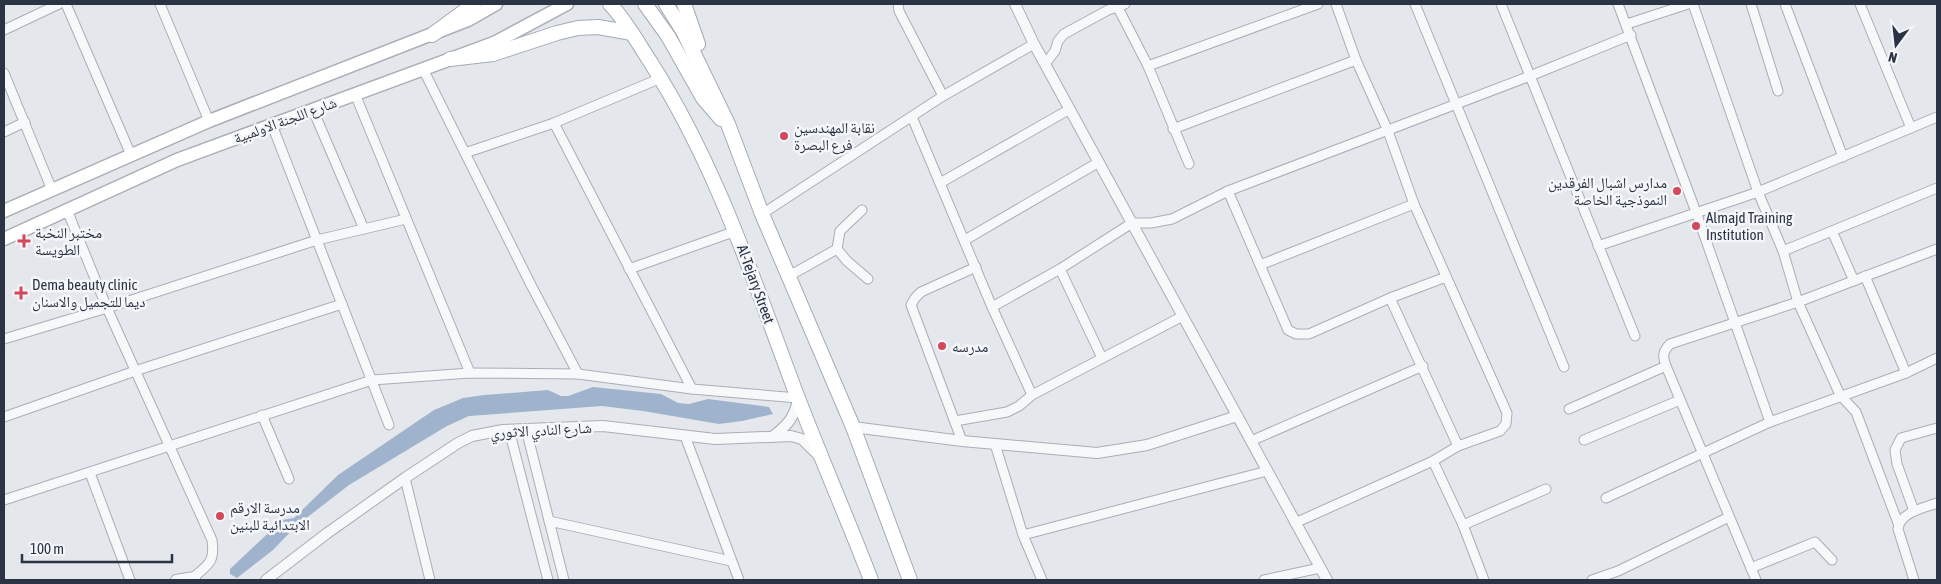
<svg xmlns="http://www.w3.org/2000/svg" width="1941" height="584" font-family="'Asap Condensed','Noto Naskh Arabic',sans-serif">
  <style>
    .water { fill: #9fb4cc }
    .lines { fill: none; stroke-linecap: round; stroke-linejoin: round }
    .minor-casing { stroke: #a9aeb7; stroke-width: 11 }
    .tertiary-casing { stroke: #a9aeb7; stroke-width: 12 }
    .secondary-casing { stroke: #a9aeb7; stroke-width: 15 }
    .primary-casing { stroke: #a3abb8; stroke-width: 16 }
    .minor { stroke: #f7f8fa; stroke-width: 9 }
    .tertiary { stroke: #f7f8fa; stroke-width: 10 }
    .secondary { stroke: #fff; stroke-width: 12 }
    .primary { stroke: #fff; stroke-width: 14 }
    .poi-dot { fill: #d1495b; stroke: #f4f6f9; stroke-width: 2 }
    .labels { text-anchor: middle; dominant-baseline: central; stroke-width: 5; stroke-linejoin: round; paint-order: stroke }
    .street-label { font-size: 15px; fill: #2b3445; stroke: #f4f6f9 }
    .poi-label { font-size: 15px; fill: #2b3445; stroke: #f4f6f9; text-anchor: start }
  </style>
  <rect width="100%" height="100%" fill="#e4e7ec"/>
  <path class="water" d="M593,387L661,394L678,403L689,404L708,399L769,407L773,414L742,421L719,424L643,411L602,406L469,416L447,426L349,485L296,526L273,550L237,578L230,574V569L282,520L294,518L338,475L434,410L463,398L484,395L548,390L561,396H568Z"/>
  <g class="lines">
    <defs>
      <g id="minor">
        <path d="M66,4L131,155"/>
        <path d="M160,4L209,121"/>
        <path d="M898,4L899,11L943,96"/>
        <path d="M1116,4L1148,66L1189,164"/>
        <path d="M1415,4L1564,367"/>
        <path d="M1501,4L1635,336"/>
        <path d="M1618,4L1696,212L1770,422"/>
        <path d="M1693,4L1758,192L1783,251L1798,302L1840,395L1856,412L1898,523"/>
        <path d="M1751,4L1778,91"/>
        <path d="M1785,4L1843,157"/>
        <path d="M1860,4L1911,128"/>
        <path d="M1627,24L1688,4"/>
        <path d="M4,30L59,4"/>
        <path d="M1045,64L1055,51L1058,41L1064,34L1108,10L1125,4"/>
        <path d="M1148,66L1318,4"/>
        <path d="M423,69L531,285L578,374"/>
        <path d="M4,73L52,190"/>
        <path d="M355,94L470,373"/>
        <path d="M313,110L364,229"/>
        <path d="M912,117L992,307L1032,395"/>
        <path d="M554,123L692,389"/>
        <path d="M272,125L389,425"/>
        <path d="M1173,129L1356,60"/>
        <path d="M4,132L25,122"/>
        <path d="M465,153L554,123L661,78"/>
        <path d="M940,183L1070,109"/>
        <path d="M1228,191L1288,330L1296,334H1309L1390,298L1446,277"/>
        <path d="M67,210L107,308L212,540C215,562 209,564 194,577"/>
        <path d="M862,210L840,231L837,249L847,261L868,279"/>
        <path d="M762,214L943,96L1034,44"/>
        <path d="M1832,231L1854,281"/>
        <path d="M965,240L1099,162"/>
        <path d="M1598,246L1758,192L1937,117"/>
        <path d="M1783,251L1937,188"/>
        <path d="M1260,265L1414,204"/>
        <path d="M629,269L736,231"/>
        <path d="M1060,269L1102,358"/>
        <path d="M789,276L837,249"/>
        <path d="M1865,276L1906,373"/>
        <path d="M1390,298L1458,446"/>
        <path d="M992,307L1060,269L1132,223H1151L1172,219L1228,191L1530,76L1631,35"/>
        <path d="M4,339L107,308L317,240L406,219"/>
        <path d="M1569,409L1666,366"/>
        <path d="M262,415L289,479"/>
        <path d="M4,417L135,371L342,304"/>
        <path d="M955,421L1007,412L1019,406L1032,395L1183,316"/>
        <path d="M526,429L564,580"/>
        <path d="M509,430L548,580"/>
        <path d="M685,436L739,580"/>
        <path d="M1584,440L1680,400"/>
        <path d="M962,441L911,305L915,298L921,292L976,267"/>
        <path d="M1251,441L1423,366"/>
        <path d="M995,444L1023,535L1042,580"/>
        <path d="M1433,461L1463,525L1484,580"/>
        <path d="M90,473L130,580"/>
        <path d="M405,478L430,580"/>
        <path d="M1606,498L1770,422L1906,373L1937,358"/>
        <path d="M4,500L372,380L470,373L578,374L692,389L798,398"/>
        <path d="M1914,511L1897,464L1895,450L1901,438L1937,428"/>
        <path d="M549,521L731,561"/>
        <path d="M1295,523L1433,461L1458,446L1500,431L1506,424L1507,413L1414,204L1388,131L1356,60L1336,4"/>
        <path d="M1463,525L1546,489"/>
        <path d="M1023,535L1267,471"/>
        <path d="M1751,568L1815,542L1832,560"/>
        <path d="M1264,580L1320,568"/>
        <path d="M1592,580L1618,571L1729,517"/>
        <path d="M1756,580L1666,366C1662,356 1663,351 1670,344L1798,302L1937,249"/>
        <path d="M1914,580L1898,529C1900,512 1924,508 1937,503"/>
      </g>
      <g id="tertiary">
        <path d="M1015,4L1034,44L1327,580"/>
        <path d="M853,427L962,441L1097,453L1147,445L1237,416"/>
        <path d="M772,437C787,426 795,417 798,399"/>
        <path d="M176,580L194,577L195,580"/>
        <path d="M266,580L326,534L405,478L458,443L472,436L503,430L603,426L715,439L791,436L802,439L818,455"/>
      </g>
      <g id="secondary">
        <path d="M4,211L209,121L468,20L496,4"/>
        <path d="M4,239L177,160L494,43L567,4"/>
      </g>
      <g id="primary">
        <path d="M610,4C626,21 638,43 651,63C713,160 750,269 790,377C815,445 845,512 871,580"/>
        <path d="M645,4L668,36L703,98L721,119"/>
        <path d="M666,4L683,31L728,124L762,214L853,427L910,580"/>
        <path d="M684,4L698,44"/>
        <path d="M432,35L474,4"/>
        <path d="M450,59L493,54L557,33L578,28L598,27L632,33"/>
      </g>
    </defs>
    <use href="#minor" class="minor-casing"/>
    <use href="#tertiary" class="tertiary-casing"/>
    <use href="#secondary" class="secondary-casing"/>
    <use href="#primary" class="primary-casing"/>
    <use href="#minor" class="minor"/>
    <use href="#tertiary" class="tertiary"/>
    <use href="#secondary" class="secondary"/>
    <use href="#primary" class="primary"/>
  </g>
  <g class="poi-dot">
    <circle cx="784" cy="136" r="5"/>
    <circle cx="1677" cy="191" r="5"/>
    <circle cx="1696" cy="226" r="5"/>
    <path d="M21.5 233.5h5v5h5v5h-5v5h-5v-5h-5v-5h5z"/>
    <path d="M18.5 285.5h5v5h5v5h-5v5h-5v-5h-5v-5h5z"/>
    <circle cx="942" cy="346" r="5"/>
    <circle cx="220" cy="516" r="5"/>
  </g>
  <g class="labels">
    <g class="street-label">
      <text transform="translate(285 120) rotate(-20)">شارع اللجنة الاولمبية</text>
      <text transform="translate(756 284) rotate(70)">Al-Tejary Street</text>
      <text transform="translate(541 430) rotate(-3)">شارع النادي الاثوري</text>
    </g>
    <g class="poi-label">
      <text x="794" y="127">نقابة المهندسين<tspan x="794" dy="17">فرع البصرة</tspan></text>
      <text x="1667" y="182" text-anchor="end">مدارس اشبال الفرقدين<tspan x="1667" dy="17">النموذجية الخاصة</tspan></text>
      <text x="1706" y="217">Almajd Training<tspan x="1706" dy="17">Institution</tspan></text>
      <text x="35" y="232">مختبر النخبة<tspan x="35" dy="17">الطويسة</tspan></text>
      <text x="32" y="284">Dema beauty clinic<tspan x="32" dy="17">ديما للتجميل والاسنان</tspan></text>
      <text x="952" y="346">مدرسه</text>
      <text x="230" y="507">مدرسة الارقم<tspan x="230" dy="17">الابتدائية للبنين</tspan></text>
    </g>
  </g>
  <rect width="1941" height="584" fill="none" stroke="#2b3445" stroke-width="10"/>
  <g transform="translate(1896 45) rotate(195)" stroke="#f4f6f9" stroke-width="4" paint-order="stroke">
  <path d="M0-4L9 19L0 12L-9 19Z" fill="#2b3445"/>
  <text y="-8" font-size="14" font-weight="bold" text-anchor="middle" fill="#2b3445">N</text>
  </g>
  <path d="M22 554v8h150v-8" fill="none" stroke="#2b3445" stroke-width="2.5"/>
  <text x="30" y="554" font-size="15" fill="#2b3445" stroke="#f4f6f9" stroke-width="4" paint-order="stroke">100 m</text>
</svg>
